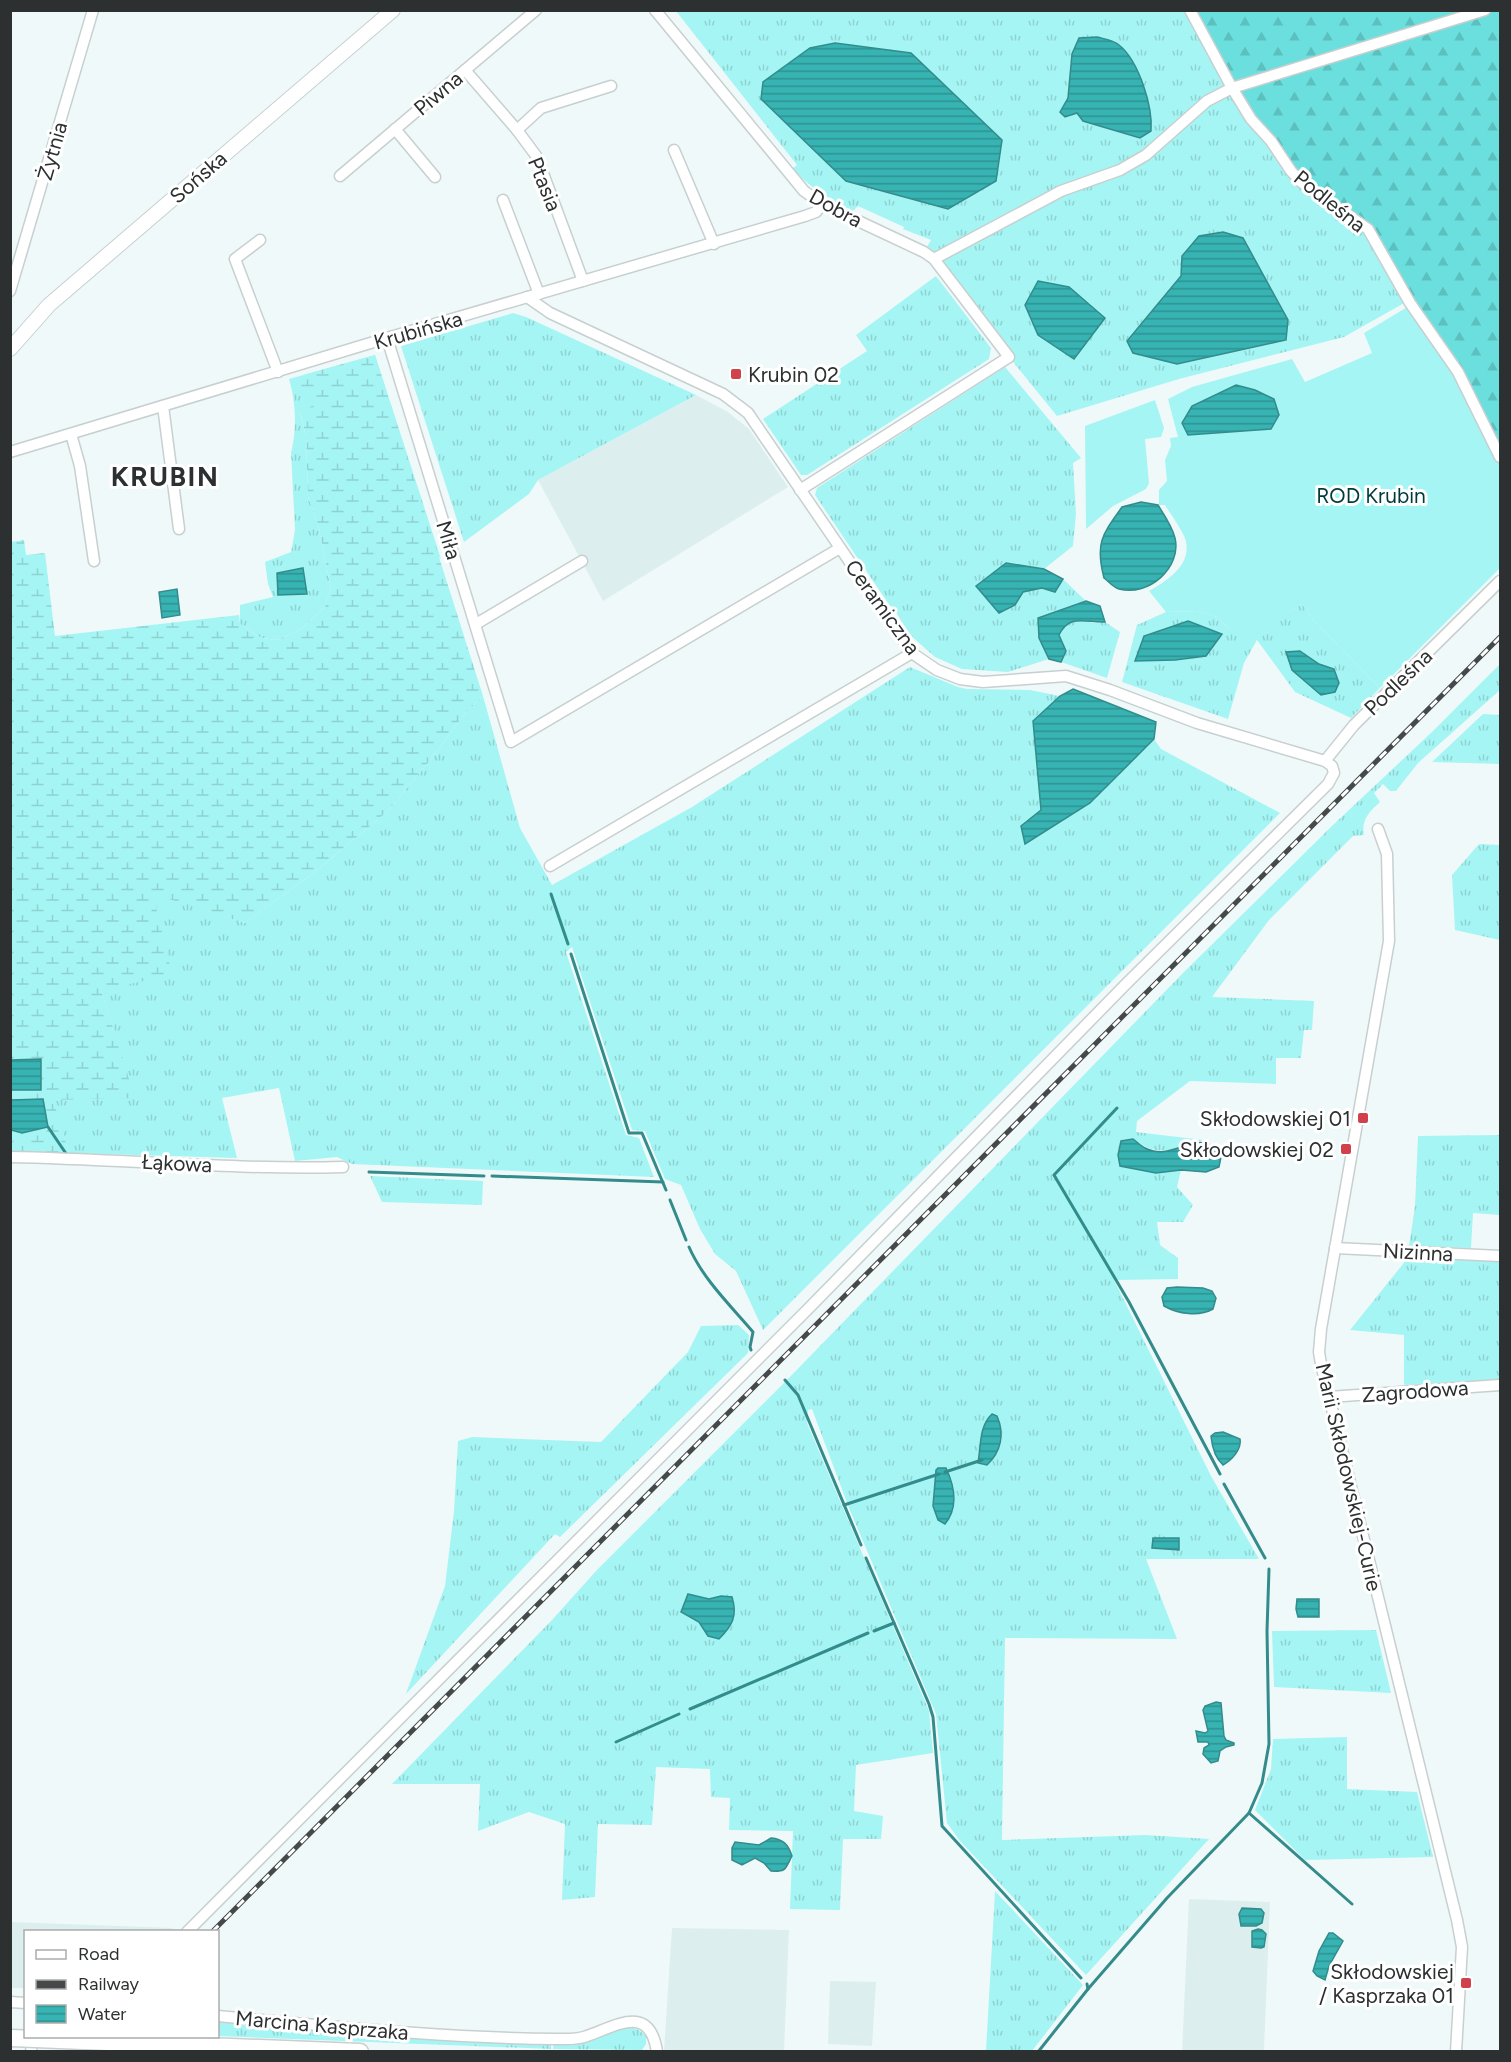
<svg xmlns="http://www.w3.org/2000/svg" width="1511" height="2062" font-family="Figtree,sans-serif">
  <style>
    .built { fill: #dcefee }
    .grass { fill: url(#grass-tufts); fill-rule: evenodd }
    .forest { fill: url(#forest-firs) }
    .wetland { fill: url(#wetland-marsh) }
    .garden { fill: #a5f5f4 }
    .water { fill: url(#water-rules); stroke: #338c8b; stroke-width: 1.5 }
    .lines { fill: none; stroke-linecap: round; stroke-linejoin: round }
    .stream { stroke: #338c8b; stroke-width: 3 }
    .minor-casing { stroke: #c7d0cf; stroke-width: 13 }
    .tertiary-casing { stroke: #c7d0cf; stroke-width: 16 }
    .primary-casing { stroke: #c7d0cf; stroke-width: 19 }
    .minor { stroke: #fff; stroke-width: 10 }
    .tertiary { stroke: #fff; stroke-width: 14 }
    .primary { stroke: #fff; stroke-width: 16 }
    .rail-casing { stroke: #454949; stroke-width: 5 }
    .rail { stroke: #fff; stroke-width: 3; stroke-dasharray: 9; stroke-linecap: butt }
    .primary-bridge-casing { stroke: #c7d0cf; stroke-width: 19; stroke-linecap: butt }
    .primary-bridge { stroke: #fff; stroke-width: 16 }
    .poi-dot { fill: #d1414c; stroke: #fff; stroke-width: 2 }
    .labels { text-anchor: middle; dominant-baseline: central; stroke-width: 6; stroke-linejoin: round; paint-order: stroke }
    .street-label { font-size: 21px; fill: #2d3030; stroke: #fff }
    .poi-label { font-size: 21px; fill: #2d3030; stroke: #fff; text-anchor: end }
    .park-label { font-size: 21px; fill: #003a3a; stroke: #fff }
    .district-label { font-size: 27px; font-weight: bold; letter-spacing: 1.5px; fill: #2d3030; stroke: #fff }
  </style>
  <defs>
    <pattern id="grass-tufts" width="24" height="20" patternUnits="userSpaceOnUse" patternTransform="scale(1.5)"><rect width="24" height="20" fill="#a5f5f4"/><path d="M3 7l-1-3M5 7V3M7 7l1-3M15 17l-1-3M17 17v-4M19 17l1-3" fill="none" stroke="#8ed2d2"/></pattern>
    <pattern id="forest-firs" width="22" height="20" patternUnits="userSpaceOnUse" patternTransform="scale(1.5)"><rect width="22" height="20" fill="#6adfde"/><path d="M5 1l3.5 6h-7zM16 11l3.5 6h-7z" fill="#5cc0bf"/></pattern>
    <pattern id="wetland-marsh" width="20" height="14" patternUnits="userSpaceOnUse" patternTransform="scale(1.5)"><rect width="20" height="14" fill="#a5f5f4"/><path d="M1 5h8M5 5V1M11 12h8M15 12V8" fill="none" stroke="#8ed2d2"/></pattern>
    <pattern id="water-rules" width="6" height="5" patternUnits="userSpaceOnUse" patternTransform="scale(1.5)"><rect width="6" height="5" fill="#36b3b2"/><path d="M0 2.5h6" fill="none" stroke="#2e9291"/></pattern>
  </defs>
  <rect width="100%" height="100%" fill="#f0f9f9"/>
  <g class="built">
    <path d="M696,395L728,412L749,429L788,487L603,601L538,480Z"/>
    <path d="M1189,1899L1270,1902L1264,2051L1182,2052Z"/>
    <path d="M11,1922L173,1928L169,1932H26L25,1988H11Z"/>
    <path d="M672,1928L789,1930L784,2051H664Z"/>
    <path d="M830,1981L876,1982L872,2046L828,2044Z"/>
  </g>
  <g class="grass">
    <path d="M676,11H1184L1228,90L1288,174L1298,187L1366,231L1406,302L1344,337L1179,379L1057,416L924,252L931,240L903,229L904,227L858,206L853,211C830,200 811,188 792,169L797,165ZM1002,139L948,209L919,201ZM1181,276L1133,353L1127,341Z"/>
    <path d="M936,276L991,348L989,359L807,475H801L763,419L867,351L856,335Z"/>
    <path d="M513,313L526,317L696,395L538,480L529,494L464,542L401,346Z"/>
    <path d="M375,355L441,559L300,413L306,436L308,497L318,524L331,589L325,607L301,629L277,640L261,638L240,624V605L273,597L268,584L265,562L291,552L295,530L291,453C297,428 296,403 289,379Z"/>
    <path d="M1005,367L1081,458L1073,463L1076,514L1073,546L1044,569L1006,563L1015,605L1023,592L1042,588L1055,592L1063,579L1086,601L1038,618L1039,638L1049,659L1008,672L962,669L935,657L910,635L892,606H890L815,495L817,488Z"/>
    <path d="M1302,604L1315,622L1380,688L1351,718L1295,692L1257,640L1244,663L1228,719L1122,682L1137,625L1166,612L1198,611L1217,617L1226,626L1244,636Z"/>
    <path d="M1079,619L1093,623L1105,622L1120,632L1107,678L1061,662L1066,651L1059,635L1063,626Z"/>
    <path d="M1500,664V690L1418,763L1396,791H1390L1383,784L1374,793L1380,802C1369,812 1361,820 1364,835L1353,836L1269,920L1212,997L1314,1001L1312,1030H1304L1301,1058H1276V1084L1190,1081L1137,1121L1136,1132L1203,1140C1174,1149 1160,1159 1133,1139L1140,1169L1156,1173L1181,1170L1177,1187L1193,1205L1183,1222H1157L1160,1245L1178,1258V1279L1114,1280L1211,1476L1259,1559H1146L1177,1639L1005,1638L1002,1840L1145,1835L1209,1839L1086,1975L960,1841L947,1823L936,1714L849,1508L812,1409L808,1410L807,1423L929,1711L933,1753L856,1765L854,1811L883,1816L881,1839H843L840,1910L790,1909L793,1831L729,1830L730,1798L711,1797L710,1769L656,1767L652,1825L598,1824L595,1897L562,1900L565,1824L529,1812L478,1831L480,1784H392L552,1620L596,1571L783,1384L1184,972L1333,825L1433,731ZM1001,1426C1001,1442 998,1455 987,1465L979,1463L980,1446ZM946,1468L949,1475L933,1506L937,1470Z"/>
    <path d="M910,667L958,687L967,689L1030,690L1060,696L1033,721L1041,811L1021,826L1090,803L1154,739L1161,749L1280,813L763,1330L736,1271L715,1254L700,1229L681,1185L665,1179L645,1131L632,1130L572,947L566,952L626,1135L639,1138L654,1177L352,1164L337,1157L295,1161L279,1088L222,1098L237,1158L69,1153L52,1100L134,1097L101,990L153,893L245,923L316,871L388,811L432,758L465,713L483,696L520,828L552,885L692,807Z"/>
    <path d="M1483,714L1500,715V764L1432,762Z"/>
    <path d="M1479,844L1500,845V940L1455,930L1452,875Z"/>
    <path d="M1500,1135V1215L1473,1213L1471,1248L1409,1246L1415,1206L1418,1136Z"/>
    <path d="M370,1176L483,1181L482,1205L382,1202Z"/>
    <path d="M1407,1255L1430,1256L1433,1260L1442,1257L1500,1260V1379L1404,1385V1335L1350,1330L1407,1259Z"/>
    <path d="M738,1325L749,1335L748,1353L560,1537L555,1534L406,1694L445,1586L454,1511L458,1441L472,1437L601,1442L688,1352L701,1326Z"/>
    <path d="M1376,1630L1391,1693L1274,1687L1272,1631Z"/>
    <path d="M1347,1737V1789L1417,1792L1433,1857L1305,1860L1255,1810L1271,1769L1273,1739Z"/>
    <path d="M995,1891L1083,1985L1032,2051H986Z"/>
    <path d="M218,2020L551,2044V2049L218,2036Z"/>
    <path d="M630,2027L639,2030L648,2038L646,2039V2044L642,2050L553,2049L554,2044Z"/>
  </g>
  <path class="forest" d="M1196,11H1500V452L1370,227L1305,179L1295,167L1255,116L1236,87Z"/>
  <path class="wetland" d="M375,355L483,696L465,713L432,758L388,811L316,871L245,923L153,894L172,975L101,990L135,1098L53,1100L69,1153H11V1130L23,1133L48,1126L43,1099L11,1100V1090L41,1089V1059L11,1060V542L24,540L26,555L45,553L55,636L239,615L240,624L261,638L277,640L301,629L325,607L331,589L318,524L308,497L306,436L300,412L314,405L301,387L303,375Z"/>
  <g class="garden">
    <path d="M1409,306L1456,373L1498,454L1500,469V568L1380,688L1315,622L1302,604L1244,637L1226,626L1217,617L1198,611L1166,612L1149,591C1166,581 1191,566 1186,542C1184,532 1171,515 1165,505H1159V490L1167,481L1165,460L1171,446L1170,438L1178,437L1168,399L1192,387L1292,359L1305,382L1372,353L1364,333Z"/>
    <path d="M1155,400L1164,428L1161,437L1145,439L1149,483L1146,489L1113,506L1086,529L1085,426Z"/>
  </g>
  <g class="water">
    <path d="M1097,37C1104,39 1114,40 1119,45C1139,61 1153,107 1151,131L1140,138L1083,121L1077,113L1065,117L1060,112L1068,98L1072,54L1079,38Z"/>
    <path d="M835,43L911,53L1002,140L996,181L948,209L846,181L761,99L763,82L810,48Z"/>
    <path d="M1223,232L1243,238L1288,320L1286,340L1177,364L1133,353L1127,341L1181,276L1182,256L1199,236Z"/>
    <path d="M1038,281L1069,287L1105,318L1074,359L1038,335L1025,305Z"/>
    <path d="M1236,385L1255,390L1274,399L1279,415L1271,429L1188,435L1182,423L1192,406Z"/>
    <path d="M1141,502L1158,505C1164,515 1172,526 1175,538C1182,567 1149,597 1119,589C1114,588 1108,581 1104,578C1095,543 1102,535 1122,507Z"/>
    <path d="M1006,563L1044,569L1063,579L1055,592L1042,588L1023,592L1015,605L999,613L976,586Z"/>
    <path d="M303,568L307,594L278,595L277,573Z"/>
    <path d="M177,589L180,615L162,618L159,592Z"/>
    <path d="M1086,601L1100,606L1105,622C1086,623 1070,613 1059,635L1066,651L1061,662L1049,659L1039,638L1038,618Z"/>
    <path d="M1188,621L1222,634L1206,656L1175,660L1135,661L1144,636Z"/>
    <path d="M1300,651L1319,664L1334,669L1339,683L1335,692L1321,695L1292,670L1286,652Z"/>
    <path d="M1073,689L1156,722L1154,739L1090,803L1025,844L1021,826L1041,810L1033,721L1060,696Z"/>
    <path d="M41,1059V1090H11V1060Z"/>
    <path d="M43,1099L48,1127L22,1133L11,1130V1100Z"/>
    <path d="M1133,1139C1137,1142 1141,1146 1145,1148C1175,1163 1193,1126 1222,1152L1219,1167L1206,1172L1181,1170L1156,1173L1120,1166L1118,1155L1121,1141Z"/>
    <path d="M1177,1287L1203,1288L1212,1291L1216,1298L1213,1309C1199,1317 1178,1314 1164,1306L1162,1297L1167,1288Z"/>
    <path d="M992,1414L997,1416C1005,1434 1001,1452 987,1465L978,1463C981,1446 979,1426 992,1414Z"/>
    <path d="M1223,1432L1240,1439C1242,1449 1232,1460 1223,1465C1215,1458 1212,1447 1211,1436L1215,1433Z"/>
    <path d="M938,1468H946C955,1487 958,1508 945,1524L938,1520L933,1506L936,1470Z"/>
    <path d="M1153,1538H1179V1550L1152,1548Z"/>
    <path d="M688,1594L709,1599L721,1596L732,1597C738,1616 732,1626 719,1639L708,1636L699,1622L681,1612Z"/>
    <path d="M1297,1599H1319V1617H1298L1296,1609Z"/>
    <path d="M1216,1702L1221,1703L1224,1736L1226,1740L1234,1743V1745L1226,1747L1220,1751L1218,1761L1211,1763L1203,1754L1204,1748L1209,1745L1208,1742H1198L1196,1731L1205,1733L1208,1731L1203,1710L1205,1706Z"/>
    <path d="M771,1838C783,1839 788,1844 792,1856C785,1869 787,1872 771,1871L764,1863L755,1858L742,1865L732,1860V1848L735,1842L759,1845Z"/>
    <path d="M1242,1908L1261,1909L1264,1913L1262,1923L1256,1926H1241L1239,1914Z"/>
    <path d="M1258,1929L1262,1930L1266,1934L1264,1947L1261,1948L1252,1947V1931Z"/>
    <path d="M1329,1933H1333L1343,1941L1329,1966L1325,1980L1317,1976L1313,1971L1319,1951Z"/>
  </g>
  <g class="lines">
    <g class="stream">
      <path d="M551,894L568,944"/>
      <path d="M571,954L629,1133H642L666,1190"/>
      <path d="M1117,1108L1054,1175L1129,1302L1220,1474"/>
      <path d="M48,1127L67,1155"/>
      <path d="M369,1172L484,1176"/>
      <path d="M492,1176L663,1182"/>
      <path d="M670,1200L686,1240"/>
      <path d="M689,1247C703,1279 730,1305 753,1332L750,1347L751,1350"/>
      <path d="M785,1380L798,1395L861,1545"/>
      <path d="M945,1472L982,1460"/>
      <path d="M1224,1484L1265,1558"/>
      <path d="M844,1505L939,1474"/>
      <path d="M866,1558L929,1704L933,1717L942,1826L1081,1978"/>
      <path d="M874,1631L894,1623"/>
      <path d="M690,1709L868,1633"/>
      <path d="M616,1742L679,1714"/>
      <path d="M1249,1813L1262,1783L1269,1744L1267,1631L1269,1569"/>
      <path d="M1088,1989L1167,1898L1249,1813L1352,1904"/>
      <path d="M1038,2052L1088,1989L1087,1984"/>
    </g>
    <defs>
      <g id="minor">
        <path d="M655,10L804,191L822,204L924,252L934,259L1009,357L800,490"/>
        <path d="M1190,10L1232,88L1251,119L1271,141L1291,171L1301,182L1368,229L1410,303L1458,372L1500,457"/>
        <path d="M465,70L517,130L537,157L583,281"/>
        <path d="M395,129L435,177"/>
        <path d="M517,130L541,108L611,86"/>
        <path d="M674,150L714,244"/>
        <path d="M340,176L536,10"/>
        <path d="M503,200L539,294"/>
        <path d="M260,240L235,259L278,372"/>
        <path d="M934,259L1061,191L1120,170L1146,155L1207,101L1232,88L1485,10"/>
        <path d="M10,291L93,10"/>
        <path d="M387,338L511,742L840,548"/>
        <path d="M163,406L179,529"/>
        <path d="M71,434L80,466L94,561"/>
        <path d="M10,452L387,338L805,216L816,212L822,204"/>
        <path d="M476,624L582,561"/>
        <path d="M1325,761L1354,725L1500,581"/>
        <path d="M1378,829L1387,854L1389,941L1321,1329L1319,1352L1321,1364L1457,1920L1462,1947L1456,2052"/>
        <path d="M550,866L912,653"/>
        <path d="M10,1157C121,1159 232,1170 343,1167"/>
        <path d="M1335,1248L1500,1256"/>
        <path d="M1329,1397L1500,1385"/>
        <path d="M187,1932L810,1307L1126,984L1328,784L1334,773L1332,766L1325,761L1197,723L1110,690L1066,676L983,682L960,679L937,670L912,653L748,413L723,394L550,313L527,297"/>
        <path d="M10,2002L26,2003"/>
        <path d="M218,2016C330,2026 442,2038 556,2039C566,2039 577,2040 587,2036C616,2026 650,2003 657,2052"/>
        <path d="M31,2052L33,2036"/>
      </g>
      <path id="tertiary" d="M10,349L49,305L393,10"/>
      <path id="primary" d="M181,2045L360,2052"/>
    </defs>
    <use href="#minor" class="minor-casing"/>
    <use href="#tertiary" class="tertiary-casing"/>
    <use href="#primary" class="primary-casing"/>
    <use href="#minor" class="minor"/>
    <use href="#tertiary" class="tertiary"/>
    <use href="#primary" class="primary"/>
    <defs>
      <g id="rail">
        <path d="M212,1932L1500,637"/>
        <path d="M100,2052L115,2036"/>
      </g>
    </defs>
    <use href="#rail" class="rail-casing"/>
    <use href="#rail" class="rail"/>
    <defs>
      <path id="primary-bridge" d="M11,2038L181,2045"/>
    </defs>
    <use href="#primary-bridge" class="primary-bridge-casing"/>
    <use href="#primary-bridge" class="primary-bridge"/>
  </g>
  <g class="poi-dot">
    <rect x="730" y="368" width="12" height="12" rx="3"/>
    <rect x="1357" y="1112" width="12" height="12" rx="3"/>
    <rect x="1340" y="1143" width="12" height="12" rx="3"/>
    <rect x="1460" y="1977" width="12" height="12" rx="3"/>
  </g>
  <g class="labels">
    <g class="street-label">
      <text transform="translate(438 93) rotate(-40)">Piwna</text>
      <text transform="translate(52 151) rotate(-74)">Żytnia</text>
      <text transform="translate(198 177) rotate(-41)">Sońska</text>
      <text transform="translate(545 184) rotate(68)">Ptasia</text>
      <text transform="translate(1330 201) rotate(39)">Podleśna</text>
      <text transform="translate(836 208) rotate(29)">Dobra</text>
      <text transform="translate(418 330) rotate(-16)">Krubińska</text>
      <text transform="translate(449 540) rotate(73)">Miła</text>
      <text transform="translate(883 607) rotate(54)">Ceramiczna</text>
      <text transform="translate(1398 682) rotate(-44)">Podleśna</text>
      <text transform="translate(177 1163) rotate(3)">Łąkowa</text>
      <text transform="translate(1418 1252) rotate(3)">Nizinna</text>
      <text transform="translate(1415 1391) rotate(-4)">Zagrodowa</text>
      <text transform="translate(1349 1477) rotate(77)">Marii Skłodowskiej-Curie</text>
      <text transform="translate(322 2025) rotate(5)">Marcina Kasprzaka</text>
    </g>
    <g class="poi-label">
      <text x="748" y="374" text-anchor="start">Krubin 02</text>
      <text x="1351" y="1118">Skłodowskiej 01</text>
      <text x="1334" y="1149">Skłodowskiej 02</text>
      <text x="1454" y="1971">Skłodowskiej<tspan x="1454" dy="24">/ Kasprzaka 01</tspan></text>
    </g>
    <g class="park-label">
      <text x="1371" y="495">ROD Krubin</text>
    </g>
    <g class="district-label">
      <text x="165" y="476">KRUBIN</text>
    </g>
  </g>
  <rect width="1511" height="2062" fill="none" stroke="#2d3030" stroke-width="24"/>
  <rect x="24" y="1930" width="195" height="108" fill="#ffffff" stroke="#abacac" stroke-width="1.5"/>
  <rect x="36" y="1950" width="30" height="9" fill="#ffffff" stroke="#abacac" stroke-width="1.5"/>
  <text x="78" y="1960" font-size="18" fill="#2d3030">Road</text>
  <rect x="36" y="1980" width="30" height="9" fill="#454949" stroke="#abacac" stroke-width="1.5"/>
  <text x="78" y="1990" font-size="18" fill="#2d3030">Railway</text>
  <rect x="36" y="2005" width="30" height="18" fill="url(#water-rules)" stroke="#abacac" stroke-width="1.5"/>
  <text x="78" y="2020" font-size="18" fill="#2d3030">Water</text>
</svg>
